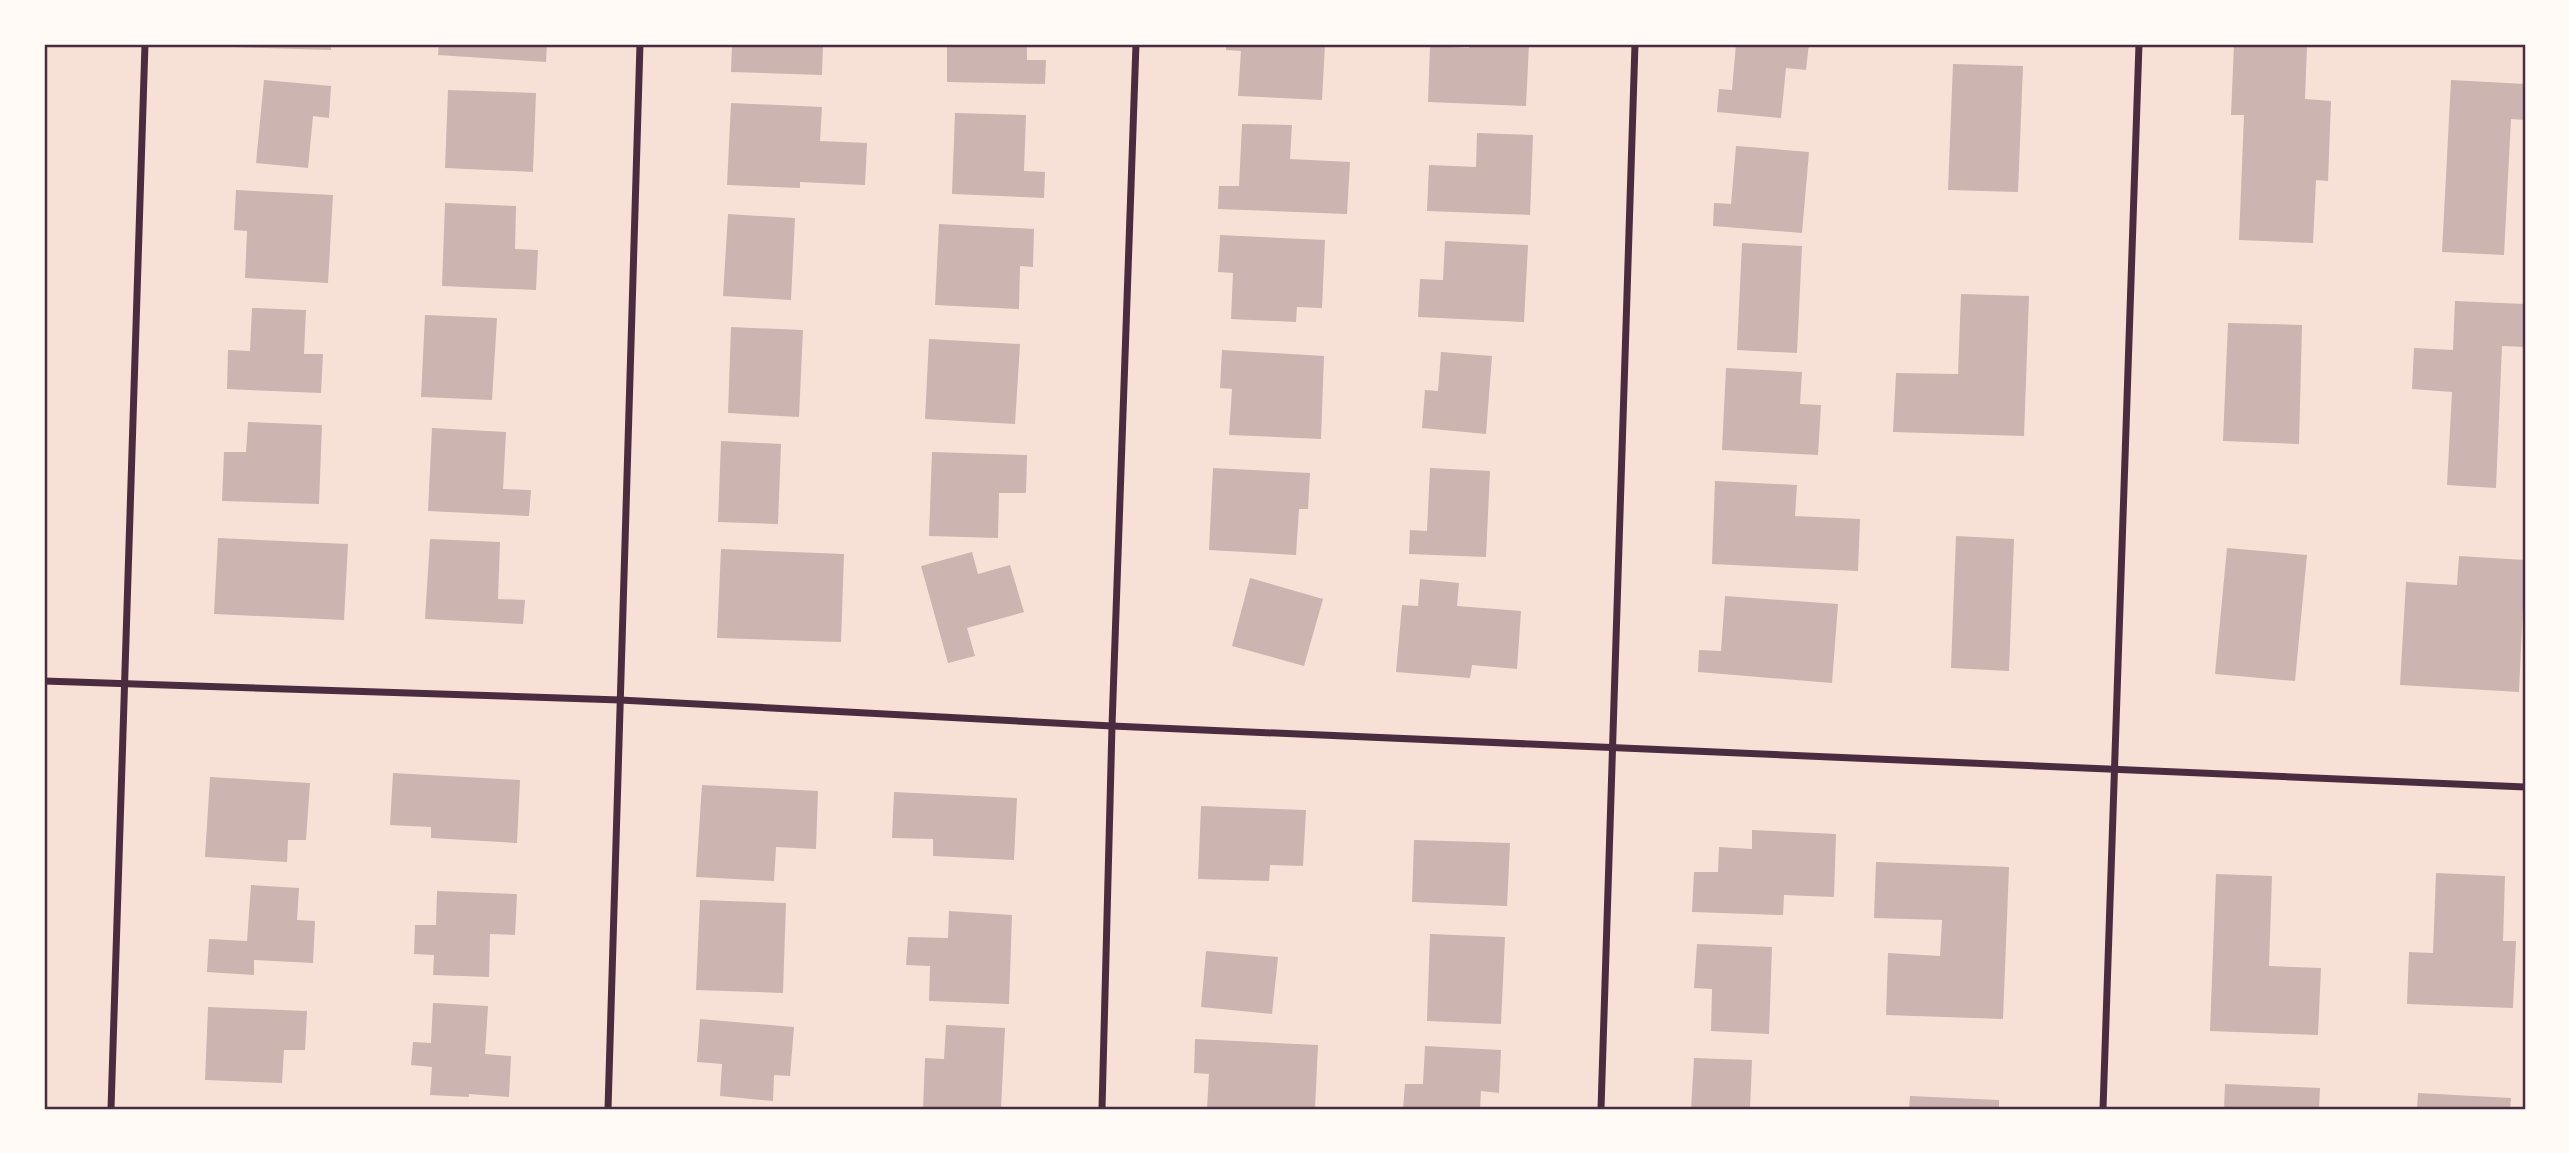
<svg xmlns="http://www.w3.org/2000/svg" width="2569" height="1153" font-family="Arial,sans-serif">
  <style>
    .building { fill: #ccb4b1 }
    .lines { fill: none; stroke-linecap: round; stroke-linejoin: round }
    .minor { stroke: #4a2c40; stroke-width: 7 }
    .neatline { fill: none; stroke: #4a2c40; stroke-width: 2.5 }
  </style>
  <rect width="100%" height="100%" fill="#f7e1d7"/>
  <g class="building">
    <path d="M233,44H331V50L233,47Z"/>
    <path d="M439,44H547L546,62L438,55Z"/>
    <path d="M732,44H823L822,75L731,72Z"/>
    <path d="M947,44H1027V60H1046L1045,84L947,82Z"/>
    <path d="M1226,44H1325L1322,100L1238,96L1241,51L1226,50Z"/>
    <path d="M1469,44H1529L1526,106L1428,102L1430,46L1469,48Z"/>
    <path d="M1736,44H1809L1806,70L1786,68L1781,118L1717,112L1719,89L1732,90Z"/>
    <path d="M2234,44L2307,46L2305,99L2331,101L2328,181L2316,180L2313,243L2239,240L2244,115H2231Z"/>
    <path d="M1953,64L2023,66L2018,192L1948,190Z"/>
    <path d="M264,80L331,86L329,118L313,116L308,168L256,163Z"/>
    <path d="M2451,80L2525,84V120L2511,119L2504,255L2442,252Z"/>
    <path d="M448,90L536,93L533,172L445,168Z"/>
    <path d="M731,103L822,107L820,141L867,143L865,185L800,182V188L727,185Z"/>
    <path d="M955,113L1026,115L1024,171L1045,172L1044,198L952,194Z"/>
    <path d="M1242,124L1292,125L1290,159L1350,162L1347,214L1218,209L1219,186H1239Z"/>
    <path d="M1477,133L1533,135L1530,215L1427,211L1429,165L1476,167Z"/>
    <path d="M1736,146L1809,152L1802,233L1713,226L1714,203L1731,204Z"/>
    <path d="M236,190L333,195L328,283L245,278L247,231L234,230Z"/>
    <path d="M445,203L516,206L515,249L538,250L536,290L442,286Z"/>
    <path d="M728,214L795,218L791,300L723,296Z"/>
    <path d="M939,224L1034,229L1033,267L1020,266L1019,309L935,305Z"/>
    <path d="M1220,235L1325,240L1322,308L1297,307L1296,322L1231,319L1233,273L1218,272Z"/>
    <path d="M1445,241L1528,245L1524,322L1418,317L1420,279L1443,280Z"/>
    <path d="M1742,243L1802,246L1797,353L1737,350Z"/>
    <path d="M1961,294L2029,296L2024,436L1893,432L1896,373L1958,374Z"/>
    <path d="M2455,301L2525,304V347L2502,346L2496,488L2447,485L2452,392L2412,389L2414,348L2453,350Z"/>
    <path d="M252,308L306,310L304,354H323L321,393L227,389L228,350L250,351Z"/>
    <path d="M425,315L497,318L492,400L421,397Z"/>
    <path d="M2228,323L2302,325L2299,444L2223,441Z"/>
    <path d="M731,327L803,330L799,417L728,413Z"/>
    <path d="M929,339L1020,344L1015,424L925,419Z"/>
    <path d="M1222,350L1324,356L1321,439L1229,435L1232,389L1220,388Z"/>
    <path d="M1441,352L1492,356L1486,434L1422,428L1425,390L1438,391Z"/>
    <path d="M1726,368L1802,372L1800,404L1821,405L1818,455L1722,450Z"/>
    <path d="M248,422L322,425L319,504L222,501L224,452H246Z"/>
    <path d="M432,428L506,432L503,489L531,490L529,516L428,511Z"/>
    <path d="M721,441L781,444L778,524L718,522Z"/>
    <path d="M932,452L1027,455L1026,493H999L998,538L929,536Z"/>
    <path d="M1213,468L1310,473L1308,509H1299L1296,555L1209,550Z"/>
    <path d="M1430,468L1490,471L1486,557L1409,554L1410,530L1427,531Z"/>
    <path d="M1715,481L1797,485L1795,516L1860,519L1858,571L1712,564Z"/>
    <path d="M1956,536L2014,539L2009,671L1951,668Z"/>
    <path d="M218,538L348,544L344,620L214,614Z"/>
    <path d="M430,539L500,542L498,599L525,600L523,624L425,619Z"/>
    <path d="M2227,548L2307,555L2295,681L2215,674Z"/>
    <path d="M721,549L844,554L841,642L717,638Z"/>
    <path d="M972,552L978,574L1010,565L1024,612L967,628L975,656L948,663L921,566Z"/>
    <path d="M2459,556L2525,560L2519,692L2400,685L2406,582L2457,585Z"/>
    <path d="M1250,578L1323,599L1304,666L1232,646Z"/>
    <path d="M1420,579L1459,583L1457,606L1521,611L1517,669L1472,665L1470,678L1396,672L1402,605L1418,606Z"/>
    <path d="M1725,596L1838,604L1832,683L1698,672L1699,650L1721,651Z"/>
    <path d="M393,773L520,780L517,843L431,838V827L390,825Z"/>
    <path d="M210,777L310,783L306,840H288L287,862L205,857Z"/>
    <path d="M702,785L818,791L816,849L776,847L774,881L696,877Z"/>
    <path d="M894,792L1017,798L1014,860L933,856V839L892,838Z"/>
    <path d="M1201,806L1306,810L1303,866L1270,865L1269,881L1198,879Z"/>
    <path d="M1752,830L1836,834L1834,897L1784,895L1783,915L1692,912L1694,872H1718L1719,847L1752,849Z"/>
    <path d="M1414,840L1510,843L1507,906L1412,902Z"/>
    <path d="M1876,862L2009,867L2003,1019L1886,1015L1888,953L1940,956L1942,920L1874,918Z"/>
    <path d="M2436,873L2505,876L2503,941H2516L2513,1008L2407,1004L2409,952L2433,953Z"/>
    <path d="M2216,874L2272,876L2269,966L2321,968L2318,1035L2210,1031Z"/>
    <path d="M251,885L299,888L297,920L315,921L313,963L254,960V975L207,972L209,939L247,941Z"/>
    <path d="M437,891L517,894L515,935L490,934L489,977L433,975L434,955L414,954L415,925H436Z"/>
    <path d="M700,900L786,903L783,993L696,990Z"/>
    <path d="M949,911L1012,915L1009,1004L929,1001L930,966L906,965L908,937L948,938Z"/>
    <path d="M1430,934L1505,937L1501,1024L1427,1021Z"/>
    <path d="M1697,944L1772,947L1769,1034L1711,1031L1712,989L1694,988Z"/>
    <path d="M1206,951L1278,957L1272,1014L1201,1007Z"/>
    <path d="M433,1003L488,1006L485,1054L511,1056L509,1097L469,1094V1097L430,1095L432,1067L411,1065L413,1042L431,1043Z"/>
    <path d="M208,1007L307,1011L305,1050H284L282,1083L205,1080Z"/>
    <path d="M700,1019L794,1027L790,1076L774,1075L773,1101L720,1096L722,1064L697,1062Z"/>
    <path d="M946,1025L1005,1028L1001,1109H923L925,1058L944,1059Z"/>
    <path d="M1195,1039L1318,1045L1315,1109H1207L1209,1074L1194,1073Z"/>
    <path d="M1425,1046L1501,1050L1499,1093L1481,1091L1480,1109H1403L1405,1084H1423Z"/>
    <path d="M1694,1058L1752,1060L1750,1109H1691Z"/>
    <path d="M2225,1084L2320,1088L2319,1109H2224Z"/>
    <path d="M2418,1093L2511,1098L2510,1109H2417Z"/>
    <path d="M1910,1096L1999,1100V1109H1909Z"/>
  </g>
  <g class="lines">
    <g class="minor">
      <path d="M44,681L620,700L1112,726L2525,787"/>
      <path d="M111,1109L145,44"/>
      <path d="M608,1109L640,44"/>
      <path d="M1102,1109L1112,726L1136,44"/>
      <path d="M1601,1109L1635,44"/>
      <path d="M2103,1109L2139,44"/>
    </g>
  </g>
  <rect width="2569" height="1153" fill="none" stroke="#fffaf5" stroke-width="91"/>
  <rect x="46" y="46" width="2478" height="1062" class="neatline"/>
</svg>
